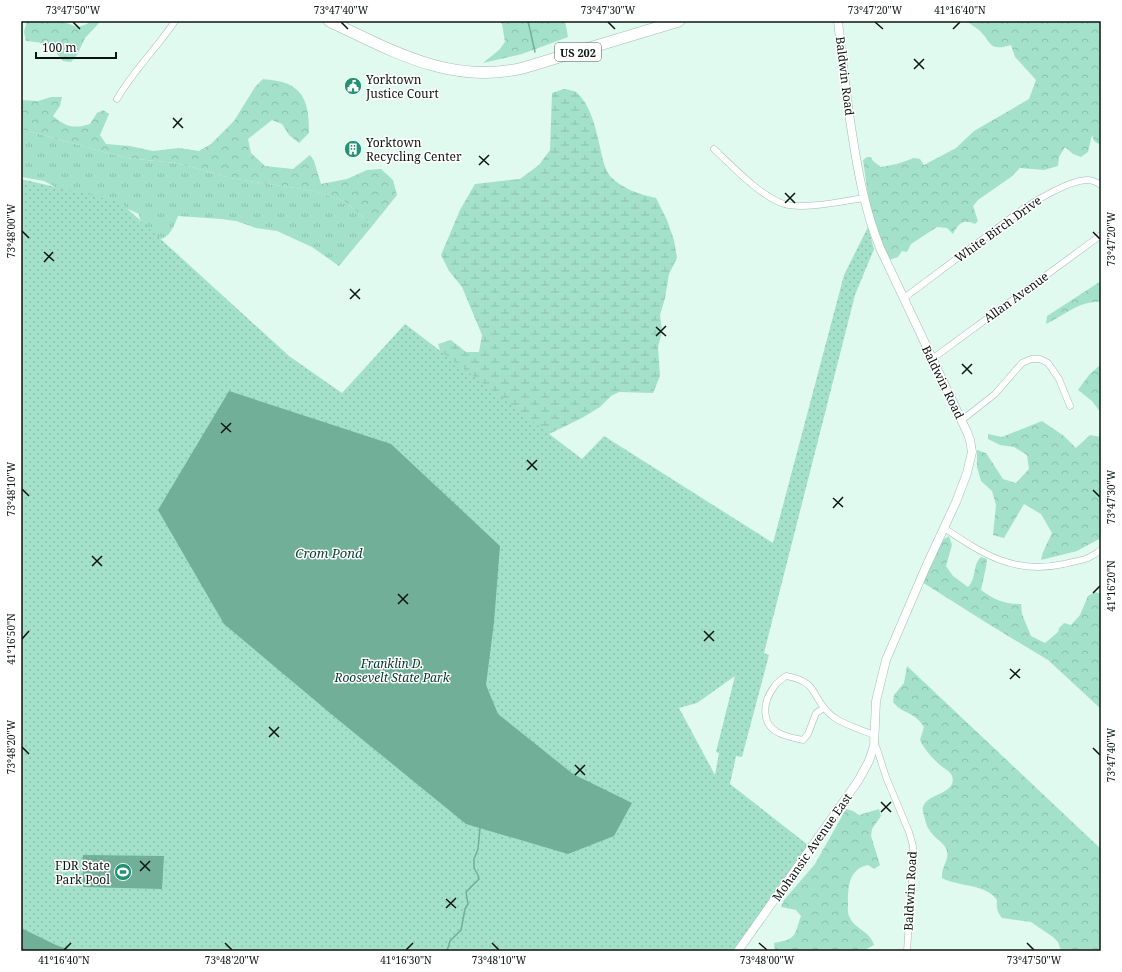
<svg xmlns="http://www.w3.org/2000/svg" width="1122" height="972" font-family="'Noto Serif',serif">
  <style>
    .grass { fill: url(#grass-tufts) }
    .forest { fill: url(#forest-crowns) }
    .wetland { fill: url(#wetland-marsh) }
    .park { fill: url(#park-dots); fill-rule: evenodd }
    .water { fill: #71af98 }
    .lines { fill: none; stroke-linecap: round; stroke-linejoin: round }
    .stream { stroke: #71af98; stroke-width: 1.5 }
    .minor-casing { stroke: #a3bbb2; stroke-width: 7 }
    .tertiary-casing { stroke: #a3bbb2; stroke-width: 9 }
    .trunk-casing { stroke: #a3bbb2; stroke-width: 12 }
    .minor { stroke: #fff; stroke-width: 6 }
    .tertiary { stroke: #fff; stroke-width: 8 }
    .trunk { stroke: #fff; stroke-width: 11 }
    .ticks { fill: none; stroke: #0c1511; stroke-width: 1.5 }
    .labels { text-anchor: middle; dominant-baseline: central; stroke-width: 3; stroke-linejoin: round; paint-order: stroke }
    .shield { fill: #fff; stroke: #555b58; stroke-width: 1 }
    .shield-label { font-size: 11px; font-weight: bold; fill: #0c1511 }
    .street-label { font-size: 12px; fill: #0c1511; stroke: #fff }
    .poi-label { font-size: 12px; fill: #0c1511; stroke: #fff; text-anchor: start }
    .park-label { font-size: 12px; font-style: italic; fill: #003829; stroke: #fff }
    .water-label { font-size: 13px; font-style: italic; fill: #114536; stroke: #fff }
    .neatline { fill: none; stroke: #0c1511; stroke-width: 1.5 }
    .ticks-label { font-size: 10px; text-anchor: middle; fill: #0c1511 }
  </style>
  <defs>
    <pattern id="grass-tufts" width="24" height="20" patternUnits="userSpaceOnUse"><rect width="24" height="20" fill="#a4e1ca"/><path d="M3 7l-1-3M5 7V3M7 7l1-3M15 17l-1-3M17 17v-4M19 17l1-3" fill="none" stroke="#8cc0ac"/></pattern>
    <pattern id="forest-crowns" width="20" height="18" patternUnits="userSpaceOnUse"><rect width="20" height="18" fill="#a4e1ca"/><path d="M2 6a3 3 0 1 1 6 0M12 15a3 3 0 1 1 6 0" fill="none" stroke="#8cc0ac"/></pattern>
    <pattern id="wetland-marsh" width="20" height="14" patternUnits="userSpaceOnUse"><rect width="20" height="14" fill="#a4e1ca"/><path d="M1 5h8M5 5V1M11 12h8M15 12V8" fill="none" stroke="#8cc0ac"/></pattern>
    <pattern id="park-dots" width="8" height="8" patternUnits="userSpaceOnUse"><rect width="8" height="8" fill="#a4e1ca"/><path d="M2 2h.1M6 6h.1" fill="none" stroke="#8cc0ac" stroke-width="1.8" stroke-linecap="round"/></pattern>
  </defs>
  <rect width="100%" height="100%" fill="#e0faef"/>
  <path class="grass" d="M21,129L126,158L177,163L230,178L315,191L344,201L373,225L339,266L312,247L277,231L256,228L236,221L221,219L178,216C174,226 170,238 158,240L140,220L139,214L119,205L77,199L44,181L21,177Z"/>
  <g class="forest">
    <path d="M27,21H60L78,27L87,24L91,21H101L85,38L77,55L71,62L63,61C49,44 48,43 26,41L24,32Z"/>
    <path d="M499,21H565L568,37L522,54L483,63L499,50L505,42L502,24Z"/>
    <path d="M966,21H1101V148L1099,144L1094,141L1092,135L1088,152L1081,157L1073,154L1065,147L1059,157L1058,166L1044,170L1020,168L1011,177L978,200L973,206L978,221L975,224C963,219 959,223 953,234L947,228L937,227L911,244L907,252L902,251L898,257L889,260L875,224L869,203L863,160L867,157H871L873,161L881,167L897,164L914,158L920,159L924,165L956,148L974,131L1029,99L1036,80L1015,57L1011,45C988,52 992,42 979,30C975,27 970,24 966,21Z"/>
    <path d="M263,79C271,80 281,81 288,84C308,93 309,114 309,133L299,143L289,135L282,124L272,120L248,139L251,153L265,166L293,169L310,155L314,161L321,184L347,179L367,170L381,169L393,180L397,195L373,225L344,201L315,191L230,178L177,163L126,158L21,129V100L38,101L51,97H62L60,106L53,116C66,127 74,129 90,124L97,113L103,110L109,114L100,135L106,144L130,146L153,151L179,148L199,151L211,144L234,121L255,87Z"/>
    <path d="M1101,281V302C1080,300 1064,316 1046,324L1047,316Z"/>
    <path d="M1101,364V413L1092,401L1078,390L1089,375Z"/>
    <path d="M1042,421L1064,436L1076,448L1090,435L1101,437V538L1077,551L1041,560L1043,552L1052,533L1041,514L1024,504L1004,538L993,535L996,505L992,491L981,481L977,467V450L986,453L1003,479L1016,483L1029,469L1027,455L1014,447L1000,445L988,439V434L1002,437Z"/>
    <path d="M949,536L952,545L946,566L953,576L968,587C977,578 972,565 981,557L987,559L986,567L981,590C993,599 1006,605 1021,604L1022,614L1031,636L1045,643L1058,632L1059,628L1064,623L1071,625L1080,615L1088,596L1095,592L1101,594V709L1048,660L990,625L922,582L934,560L941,541Z"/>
    <path d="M907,666L1101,849V951H1061L1058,942L1053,937L1031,922L1002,918C997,912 996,907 997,900C985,883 958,887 942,878C941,867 949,861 947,851C944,840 928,837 925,819C924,815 922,811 923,807C927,793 958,794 952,776C950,771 945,769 941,766C933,759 924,749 920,740L924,727C914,711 902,714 893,702L894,695L904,683Z"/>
    <path d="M846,809L853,811L859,815L879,809L881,816L872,829L871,836L880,865L874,869L868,865C849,869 848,886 848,902C848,907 847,913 850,918C855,929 870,931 874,945L863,951H775L774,943C797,939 794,936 801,916L796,910L781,907L784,900L815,864Z"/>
  </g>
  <path class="wetland" d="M564,89C568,90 573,90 576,92C591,105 596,129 600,147C602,156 604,168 610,176C622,189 639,194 656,198L667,220L674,240L677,258L669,274L665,298L660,315L662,332L658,347L660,376L653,393L619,392L611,396L600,407L582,418L549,434L508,436L694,951H75L21,924L158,510L446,368L438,344L451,340L466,352H479L482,335L462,287L449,271L441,255L460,210L475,184L520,179L539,165L550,150L552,93Z"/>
  <path class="park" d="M21,179L120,202L289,356L342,393L405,324L582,459L604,436L773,543L844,275L868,227L874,249L855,295L764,653L769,655L742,757L736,756L730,784L808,845L733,951H21ZM735,676L716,752L719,753L715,775L679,708L697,703Z"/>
  <g class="water">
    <path d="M229,391L391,444L500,546L494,622L486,685L498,714L573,774L632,803L614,836L568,854L466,824L336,718L224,624L158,510Z"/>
    <path d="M83,855L164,856L162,889L83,887Z"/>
    <path d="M21,928L58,946L75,951H21Z"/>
  </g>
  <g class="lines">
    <g class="stream">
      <path d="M528,21L535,52"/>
      <path d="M447,951L450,941L461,930L465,909L468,904L466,892L479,879L478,875L474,868V859L478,849L480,828"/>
    </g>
    <defs>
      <g id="minor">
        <path d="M117,99C133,71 157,48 175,21"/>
        <path d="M714,149C732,166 760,196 784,204C804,210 843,201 864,198"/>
        <path d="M904,298L1023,209C1038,199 1069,181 1086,180C1091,180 1097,182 1101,185"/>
        <path d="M932,359L1101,235"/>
        <path d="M962,420L995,394L1022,363L1031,359H1040L1048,363L1059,379L1070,406"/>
        <path d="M944,528C983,554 1014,575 1064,564C1071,562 1080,561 1088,558C1092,556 1097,553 1101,550"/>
        <path d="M824,708L816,713L808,734L803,740C795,738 786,737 779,733C760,724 763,701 774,687C776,683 782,679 786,676C820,682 810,697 831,715C841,724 862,730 874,735"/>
        <path d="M874,742L877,749L886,777L909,832L913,846V863L907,951"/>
      </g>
      <path id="tertiary" d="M738,951L858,781L869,761L874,746L876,701L886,660L925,569L956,502L967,473L972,452L970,440L967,432L880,248C865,211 858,172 852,133C846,96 842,58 838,21"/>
      <path id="trunk" d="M329,21C393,51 450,85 523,68L679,21"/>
    </defs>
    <use href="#minor" class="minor-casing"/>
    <use href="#tertiary" class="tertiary-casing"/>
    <use href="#trunk" class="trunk-casing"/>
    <use href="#minor" class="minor"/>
    <use href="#tertiary" class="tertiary"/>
    <use href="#trunk" class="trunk"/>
  </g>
  <path class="ticks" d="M73,22L80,29M341,22L348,29M608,22L615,29M875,22L883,29M953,29L960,22M914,59L924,69M914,69L924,59M173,118L183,128M173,128L182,118M479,156L489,165M479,165L489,155M785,193L795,203M785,203L795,193M22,231L29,238M1093,232L1100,239M44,252L54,261M44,262L53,252M350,289L360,299M350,299L360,289M656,327L666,336M656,336L666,326M962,364L972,374M962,374L972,364M221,423L231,432M221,433L231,423M527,460L537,470M527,470L537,460M22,489L29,496M1093,490L1100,497M833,498L843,507M833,508L843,497M92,556L102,566M92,566L102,556M1093,593L1100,586M398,594L408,604M398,604L408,594M704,631L714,641M22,639L29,631M704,641L714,631M1010,669L1020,678M1010,679L1020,669M269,727L279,737M269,737L279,727M22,747L29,754M1093,748L1100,755M575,765L585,775M575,775L585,765M881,802L891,812M881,812L891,802M140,861L150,871M140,871L150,861M446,899L456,908M446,908L456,898M225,943L232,950M492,943L499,950M759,943L767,950M1027,943L1034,950M64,950L71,943M406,950L413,943"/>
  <defs>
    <symbol id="civic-disc" viewBox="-11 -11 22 22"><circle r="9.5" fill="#239273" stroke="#fff"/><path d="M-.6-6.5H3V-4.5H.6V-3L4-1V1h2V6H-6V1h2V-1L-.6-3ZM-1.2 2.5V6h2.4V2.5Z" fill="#fff"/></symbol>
    <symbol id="building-disc" viewBox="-11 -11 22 22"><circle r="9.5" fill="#239273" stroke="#fff"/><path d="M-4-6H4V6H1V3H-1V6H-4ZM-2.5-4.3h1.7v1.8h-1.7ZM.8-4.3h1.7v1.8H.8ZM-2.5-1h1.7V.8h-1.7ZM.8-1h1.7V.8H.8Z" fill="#fff"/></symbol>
    <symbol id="stadium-disc" viewBox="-11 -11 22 22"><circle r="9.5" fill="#239273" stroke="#fff"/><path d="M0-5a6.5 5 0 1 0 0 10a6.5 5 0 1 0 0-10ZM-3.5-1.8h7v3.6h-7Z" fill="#fff"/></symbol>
  </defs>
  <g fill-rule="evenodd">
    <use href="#civic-disc" x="343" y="76" width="20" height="20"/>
    <use href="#building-disc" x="343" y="139" width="20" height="20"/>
    <use href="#stadium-disc" x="113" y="862" width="20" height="20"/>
  </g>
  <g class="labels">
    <rect class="shield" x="555" y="43" width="46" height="18" rx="3"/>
    <g class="shield-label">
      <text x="578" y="52">US 202</text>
    </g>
    <g class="street-label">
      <text transform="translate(845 76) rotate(83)">Baldwin Road</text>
      <text transform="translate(998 229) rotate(-36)">White Birch Drive</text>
      <text transform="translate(1016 297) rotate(-36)">Allan Avenue</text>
      <text transform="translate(943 382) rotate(64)">Baldwin Road</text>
      <text transform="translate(812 847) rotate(-55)">Mohansic Avenue East</text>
      <text transform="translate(910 891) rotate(-87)">Baldwin Road</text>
    </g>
    <g class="poi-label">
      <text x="366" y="79">Yorktown<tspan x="366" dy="14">Justice Court</tspan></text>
      <text x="366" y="142">Yorktown<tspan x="366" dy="14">Recycling Center</tspan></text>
      <text x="110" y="865" text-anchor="end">FDR State<tspan x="110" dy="14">Park Pool</tspan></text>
    </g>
    <g class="park-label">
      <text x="392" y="663">Franklin D.<tspan x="392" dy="14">Roosevelt State Park</tspan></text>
    </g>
    <g class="water-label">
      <text x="329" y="553">Crom Pond</text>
    </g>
  </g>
  <rect width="1122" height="972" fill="none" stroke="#ffffff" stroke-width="44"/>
  <path d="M36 52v6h80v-6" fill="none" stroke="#0c1511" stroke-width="2"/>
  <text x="42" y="52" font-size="12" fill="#0c1511" stroke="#ffffff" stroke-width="3" paint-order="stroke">100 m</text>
  <rect x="22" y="22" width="1078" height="928" class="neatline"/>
  <g class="ticks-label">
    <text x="73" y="14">73°47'50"W</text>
    <text x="341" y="14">73°47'40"W</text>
    <text x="608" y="14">73°47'30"W</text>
    <text x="875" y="14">73°47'20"W</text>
    <text x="960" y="14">41°16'40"N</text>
    <text transform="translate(11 231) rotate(-90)" y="4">73°48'00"W</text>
    <text transform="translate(1111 239) rotate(-90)" y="4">73°47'20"W</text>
    <text transform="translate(11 489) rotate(-90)" y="4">73°48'10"W</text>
    <text transform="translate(1111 497) rotate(-90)" y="4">73°47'30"W</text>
    <text transform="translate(1111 586) rotate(-90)" y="4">41°16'20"N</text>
    <text transform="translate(11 639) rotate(-90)" y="4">41°16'50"N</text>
    <text transform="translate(11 747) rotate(-90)" y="4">73°48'20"W</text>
    <text transform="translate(1111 755) rotate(-90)" y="4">73°47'40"W</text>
    <text x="64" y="964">41°16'40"N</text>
    <text x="232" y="964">73°48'20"W</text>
    <text x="406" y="964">41°16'30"N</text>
    <text x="499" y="964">73°48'10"W</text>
    <text x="767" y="964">73°48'00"W</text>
    <text x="1034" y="964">73°47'50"W</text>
  </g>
</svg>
